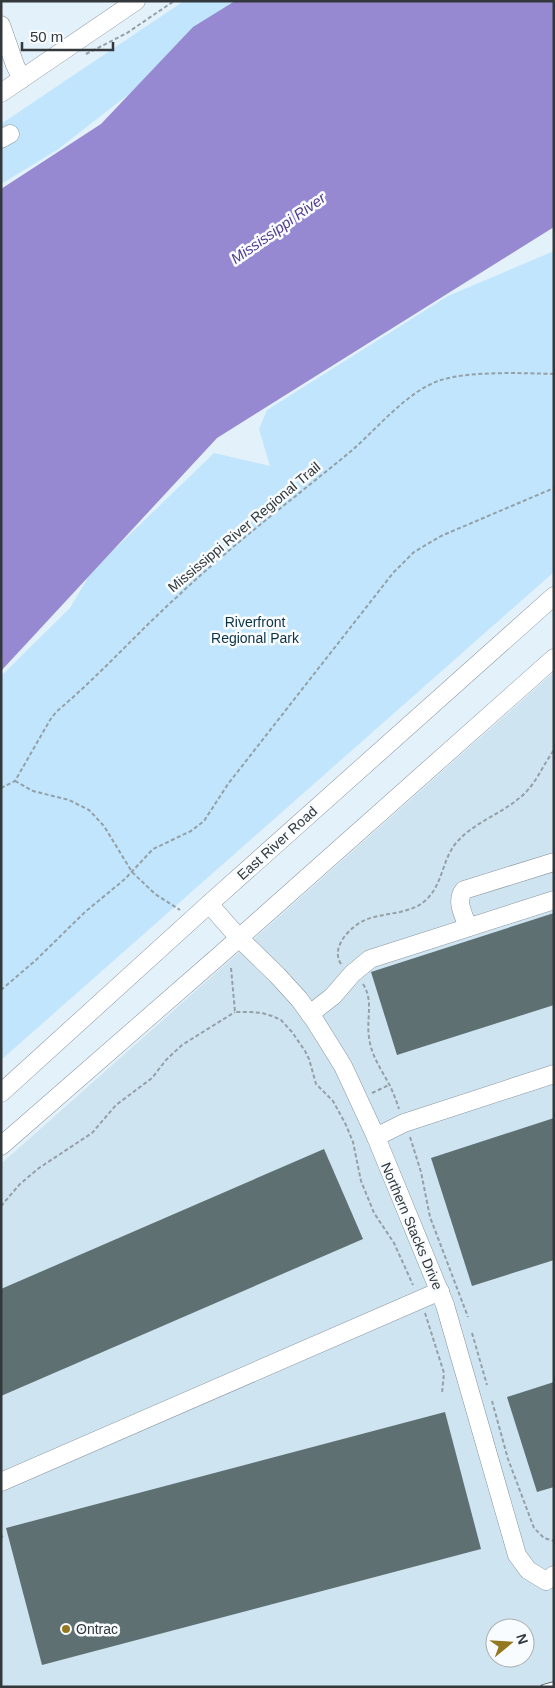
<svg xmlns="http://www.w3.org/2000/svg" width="555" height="1688" font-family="Arial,sans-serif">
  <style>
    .built { fill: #cee4f1; fill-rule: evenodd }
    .green { fill: #c0e5fc }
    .water { fill: #9789d1 }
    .building { fill: #5f7072 }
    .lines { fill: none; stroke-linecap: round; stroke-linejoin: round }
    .minor-casing { stroke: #88959e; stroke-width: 19 }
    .path { stroke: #95a0a6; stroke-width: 2; stroke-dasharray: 4 2.5; stroke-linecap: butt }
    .minor { stroke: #fff; stroke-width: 18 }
    .rail-casing { stroke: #52595d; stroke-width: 5.5 }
    .rail { stroke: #f9fcfe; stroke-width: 4; stroke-dasharray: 11; stroke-linecap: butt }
    .poi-dot { fill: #94781f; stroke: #f9fcfe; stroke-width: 2 }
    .labels { text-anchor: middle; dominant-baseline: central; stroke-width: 5; stroke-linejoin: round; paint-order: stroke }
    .street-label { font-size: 14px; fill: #32383b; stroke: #f9fcfe }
    .park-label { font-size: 14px; fill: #0c3245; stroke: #f9fcfe }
    .poi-label { font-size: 14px; fill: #32383b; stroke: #f9fcfe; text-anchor: start }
    .water-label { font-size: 15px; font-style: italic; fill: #523b90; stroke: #f9fcfe }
  </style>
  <rect width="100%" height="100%" fill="#e2f1fa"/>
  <path class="built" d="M554,672V1687H1V1164ZM495,1628H525V1658H495Z"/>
  <g class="green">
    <path d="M184,1H259L215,27L57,150L1,184V124Z"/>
    <path d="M554,251V572L1,1060V676L70,608L92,571L214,453L270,466L259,429L267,410L448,296Z"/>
  </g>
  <path class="water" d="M235,1H554V227L217,438L1,671V189L101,124L193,27Z"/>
  <g class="building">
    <path d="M554,913V1005L397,1055L371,972Z"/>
    <path d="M554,1118V1260L472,1286L431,1158Z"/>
    <path d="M324,1149L363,1239L1,1396V1289Z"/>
    <path d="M554,1382V1487L537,1492L507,1397Z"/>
    <path d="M445,1412L481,1549L42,1665L6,1528Z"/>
  </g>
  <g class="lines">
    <defs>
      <g id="minor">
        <path d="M1,25L15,65L22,79"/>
        <path d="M1,93L136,1"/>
        <path d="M1,139L10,134"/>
        <path d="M209,904L239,938L277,975L299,999L315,1021L343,1066L376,1137L445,1305L517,1555L528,1570L546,1581L554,1575"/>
        <path d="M468,927C464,916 455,901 464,890L554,862"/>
        <path d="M310,1014L333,996L352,974L370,959L554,900"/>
        <path d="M1,1093L209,904L554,596"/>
        <path d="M376,1137L404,1123L554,1074"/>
        <path d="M1,1146L220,955L554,658"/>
        <path d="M1,1482L440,1291"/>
      </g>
    </defs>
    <use href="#minor" class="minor-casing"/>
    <g class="path">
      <path d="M86,54L127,33L174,1"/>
      <path d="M15,781L33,791L69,800L89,810L104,826L132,872L155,894L180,910"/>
      <path d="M1,788L15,781L50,720L56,712C100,675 137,633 179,595C233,544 293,499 350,452C377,429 407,391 441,380C470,371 523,373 554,374"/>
      <path d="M341,964C330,947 350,927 365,920C384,912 410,915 426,900C443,884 442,860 456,843C473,823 499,815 518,799C535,787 542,766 554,750"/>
      <path d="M231,968L235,1012H251L262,1013L272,1016L281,1020L292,1032L305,1051L309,1059L316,1084L333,1101L346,1125L353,1142L361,1181L374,1213L394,1243L413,1285"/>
      <path d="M363,984C374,1001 366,1019 369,1037C371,1055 381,1069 389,1084C393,1092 396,1100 399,1109"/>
      <path d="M1,990L36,960L85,912L125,879L153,849L191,831L204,821L228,784L393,573L414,552L441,536L554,488"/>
      <path d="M372,1093L389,1085"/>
      <path d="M410,1137L421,1172L430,1217L468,1317"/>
      <path d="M1,1206L20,1184L39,1168L92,1133L116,1105L152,1078L166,1060L182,1045L235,1012"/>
      <path d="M425,1313L444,1373L442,1393"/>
      <path d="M472,1333L487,1385"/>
      <path d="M492,1401L508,1459L534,1528L544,1538L554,1541"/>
      <path d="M1,1536L3,1537"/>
    </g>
    <use href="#minor" class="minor"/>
    <defs>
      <path id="rail" d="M543,1687L554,1684"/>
    </defs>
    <use href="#rail" class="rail-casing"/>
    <use href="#rail" class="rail"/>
  </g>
  <circle class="poi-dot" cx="66" cy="1629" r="5"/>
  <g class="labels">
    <g class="street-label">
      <text transform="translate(244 527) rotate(-40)">Mississippi River Regional Trail</text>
      <text transform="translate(277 843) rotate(-42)">East River Road</text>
      <text transform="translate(412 1226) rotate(67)">Northern Stacks Drive</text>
    </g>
    <g class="park-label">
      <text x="255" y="622">Riverfront<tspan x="255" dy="16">Regional Park</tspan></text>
    </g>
    <g class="poi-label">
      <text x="76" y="1629">Ontrac</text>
    </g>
    <g class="water-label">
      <text transform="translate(278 228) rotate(-35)">Mississippi River</text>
    </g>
  </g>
  <rect width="555" height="1688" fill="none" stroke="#32383b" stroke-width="5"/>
  <g transform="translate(510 1643) rotate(72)"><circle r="24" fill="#f9fcfe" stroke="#a9aeb0"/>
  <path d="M0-4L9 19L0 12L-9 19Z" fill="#94781f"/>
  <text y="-8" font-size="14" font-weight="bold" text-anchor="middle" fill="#32383b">N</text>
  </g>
  <path d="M22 42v8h91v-8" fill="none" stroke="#32383b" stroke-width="2.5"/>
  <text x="30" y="42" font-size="15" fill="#32383b" stroke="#f9fcfe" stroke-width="4" paint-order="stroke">50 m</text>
</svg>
